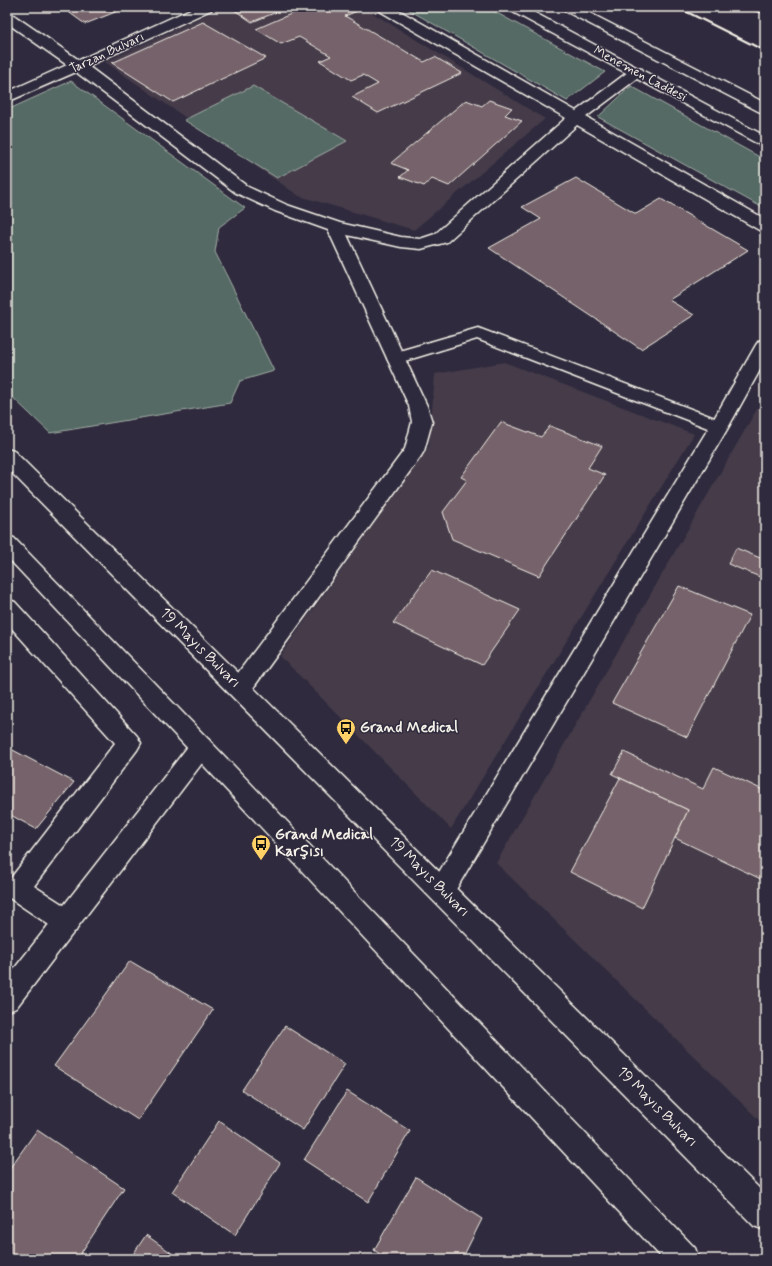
<svg xmlns="http://www.w3.org/2000/svg" width="772" height="1266" font-family="Mynerve,sans-serif">
  <style>
    .built { fill: #443b4a }
    .green { fill: #556a65; stroke: #a4aea6 }
    .building { fill: #76626a; stroke: #f4f1e8 }
    .lines { fill: none; stroke-linecap: round; stroke-linejoin: round }
    .service-casing { stroke: #f4f1e8; stroke-width: 3 }
    .minor-casing { stroke: #f4f1e8; stroke-width: 3 }
    .tertiary-casing { stroke: #f4f1e8; stroke-width: 3 }
    .secondary-casing { stroke: #f4f1e8; stroke-width: 3 }
    .service { fill: #2f2a3d; fill-rule: evenodd }
    .minor { fill: #2f2a3d; fill-rule: evenodd }
    .tertiary { fill: #2f2a3d; fill-rule: evenodd }
    .secondary { fill: #2f2a3d; fill-rule: evenodd }
    .rail { stroke: #f4f1e8; stroke-width: 2 }
    .labels { text-anchor: middle; dominant-baseline: central; stroke-width: 3; stroke-linejoin: round; paint-order: stroke }
    .far-street-label { font-size: 13px; fill: #f4f1e8; stroke: #2f2a3d }
    .street-label { font-size: 15px; fill: #f4f1e8; stroke: #2f2a3d }
    .poi-label { font-size: 15px; font-weight: bold; fill: #f4f1e8; stroke: #2f2a3d; text-anchor: start }
  </style>
  <rect width="100%" height="100%" fill="#2f2a3d"/>
  <filter id="ink" filterUnits="userSpaceOnUse"><feTurbulence type="fractalNoise" baseFrequency=".025" numOctaves="2"/><feDisplacementMap in="SourceGraphic" scale="8" xChannelSelector="R" yChannelSelector="G"/><feConvolveMatrix kernelMatrix="1 2 1 2 8 2 1 2 1" color-interpolation-filters="sRGB"/></filter>
  <g filter="url(#ink)">
    <g class="built">
      <path d="M223,7H363L545,119L414,230L299,196L105,62Z"/>
      <path d="M504,362L694,434L451,829L280,656L429,446L435,374Z"/>
      <path d="M765,395V1126L496,863Z"/>
    </g>
    <g class="green">
      <path d="M404,7H486L605,72L567,101Z"/>
      <path d="M71,81L245,208L219,227L215,252L274,371L240,381L230,403L50,433L7,392V110Z"/>
      <path d="M253,86L347,141L277,178L184,120Z"/>
      <path d="M631,86L765,160V209L598,117Z"/>
    </g>
    <g class="building">
      <path d="M66,7H128L85,24L63,8Z"/>
      <path d="M230,7H289L252,22Z"/>
      <path d="M307,7H351L357,11L345,16L424,62L435,57L462,73L378,113L352,97L378,84L363,75L351,80L320,61L331,56L299,37L281,44L256,29Z"/>
      <path d="M203,22L266,58L173,102L112,63Z"/>
      <path d="M466,100L482,106L489,100L512,108L505,115L522,121L449,186L432,179L424,186L400,177L408,170L391,163Z"/>
      <path d="M576,178L636,214L661,199L748,250L669,300L694,315L641,349L489,248L541,219L522,207Z"/>
      <path d="M501,422L541,437L550,426L602,446L588,468L605,475L539,576L452,539L443,512L467,480L461,477Z"/>
      <path d="M736,548L765,560V579L728,564Z"/>
      <path d="M432,570L520,610L482,665L393,623Z"/>
      <path d="M679,586L750,615L687,737L612,703Z"/>
      <path d="M7,747L74,782L36,829L7,813Z"/>
      <path d="M624,752L703,789L714,767L765,791V881L675,838L688,810L612,774Z"/>
      <path d="M620,778L688,810L642,908L570,872Z"/>
      <path d="M130,961L213,1010L138,1120L54,1066Z"/>
      <path d="M285,1026L345,1064L303,1130L242,1090Z"/>
      <path d="M347,1091L410,1131L368,1202L304,1160Z"/>
      <path d="M219,1121L280,1163L235,1235L172,1192Z"/>
      <path d="M37,1130L124,1188L77,1259H7V1172Z"/>
      <path d="M416,1177L482,1219L462,1259H387L374,1250Z"/>
      <path d="M146,1235L180,1259H130Z"/>
    </g>
    <g class="lines">
      <defs>
        <path id="service" d="M478,328L725,422L728,426L725,430L719,432L713,430L477,339L395,364L389,362L387,358L389,354Z"/>
        <g id="minor">
          <path d="M195,7H213L211,10L88,66L248,187L287,205L340,223L401,237L420,239L435,234L566,118L378,10L376,7H393L576,111L632,69L637,68L642,69L644,72L642,75L586,117L765,219V231L759,230L577,125L447,242L421,249L401,247L347,235L427,406L432,422L424,451L421,456L248,695L240,697L232,695L229,688L232,681L405,449L412,422L409,406L328,230L275,211L236,193L76,72L7,102V92L67,65L7,23V13L12,14L79,60Z"/>
          <path d="M753,7H765V13L755,10Z"/>
          <path d="M765,339V361L729,426L451,898L442,902L433,898L429,890L433,882L711,424L756,345L759,341Z"/>
          <path d="M7,599L15,602L137,736L141,743L137,750L34,886L76,913L80,922L76,931L67,934L58,931L8,897L7,883L115,743L7,623Z"/>
        </g>
        <path id="tertiary" d="M201,737L209,740L213,747L209,754L16,1008L7,1012V978L193,740Z"/>
        <g id="secondary">
          <path d="M507,7H524L765,136V147L760,145L509,10Z"/>
          <path d="M561,7H578L765,103V114L760,112L563,10Z"/>
          <path d="M7,449L14,451L765,1194V1230L754,1226L7,468Z"/>
          <path d="M7,536L14,538L209,740L695,1248L699,1259H663L193,754L7,557Z"/>
        </g>
      </defs>
      <use href="#service" class="service-casing"/>
      <use href="#minor" class="minor-casing"/>
      <use href="#tertiary" class="tertiary-casing"/>
      <use href="#secondary" class="secondary-casing"/>
      <use href="#service" class="service"/>
      <use href="#minor" class="minor"/>
      <use href="#tertiary" class="tertiary"/>
      <use href="#secondary" class="secondary"/>
      <path class="rail" d="M677,7L765,51"/>
    </g>
  </g>
  <defs>
    <symbol id="bus-pin" viewBox="-11 -11 22 30"><path d="M0 17L-7.5 6A9.5 9.5 0 1 1 7.5 6Z" fill="#ffd166" stroke="#2f2a3d"/><path d="M-5-6H5V4H4V6H2V4H-2V6H-4V4H-5ZM-3.5-4V0h7V-4ZM-3.5 1.2v1.5H-2V1.2ZM2 1.2v1.5H3.5V1.2Z" fill="#111"/></symbol>
  </defs>
  <g fill-rule="evenodd">
    <use href="#bus-pin" x="335" y="717" width="22" height="30"/>
    <use href="#bus-pin" x="250" y="833" width="22" height="30"/>
  </g>
  <g class="labels">
    <g class="far-street-label">
      <text transform="translate(107 53) rotate(-25)">Tarzan Bulvarı</text>
      <text transform="translate(640 74) rotate(28)">Menemen Caddesi</text>
    </g>
    <g class="street-label">
      <text transform="translate(200 648) rotate(45)">19 Mayıs Bulvarı</text>
      <text transform="translate(429 877) rotate(45)">19 Mayıs Bulvarı</text>
      <text transform="translate(657 1107) rotate(45)">19 Mayıs Bulvarı</text>
    </g>
    <g class="poi-label">
      <text x="360" y="728">Grand Medical</text>
      <text x="275" y="835">Grand Medical<tspan x="275" dy="17">Karşısı</tspan></text>
    </g>
  </g>
  <rect width="772" height="1266" fill="none" stroke="#2f2a3d" stroke-width="24"/>
  <rect x="12" y="12" width="748" height="1242" fill="none" stroke="#f4f1e8" stroke-width="1.5" filter="url(#ink)"/>
</svg>
